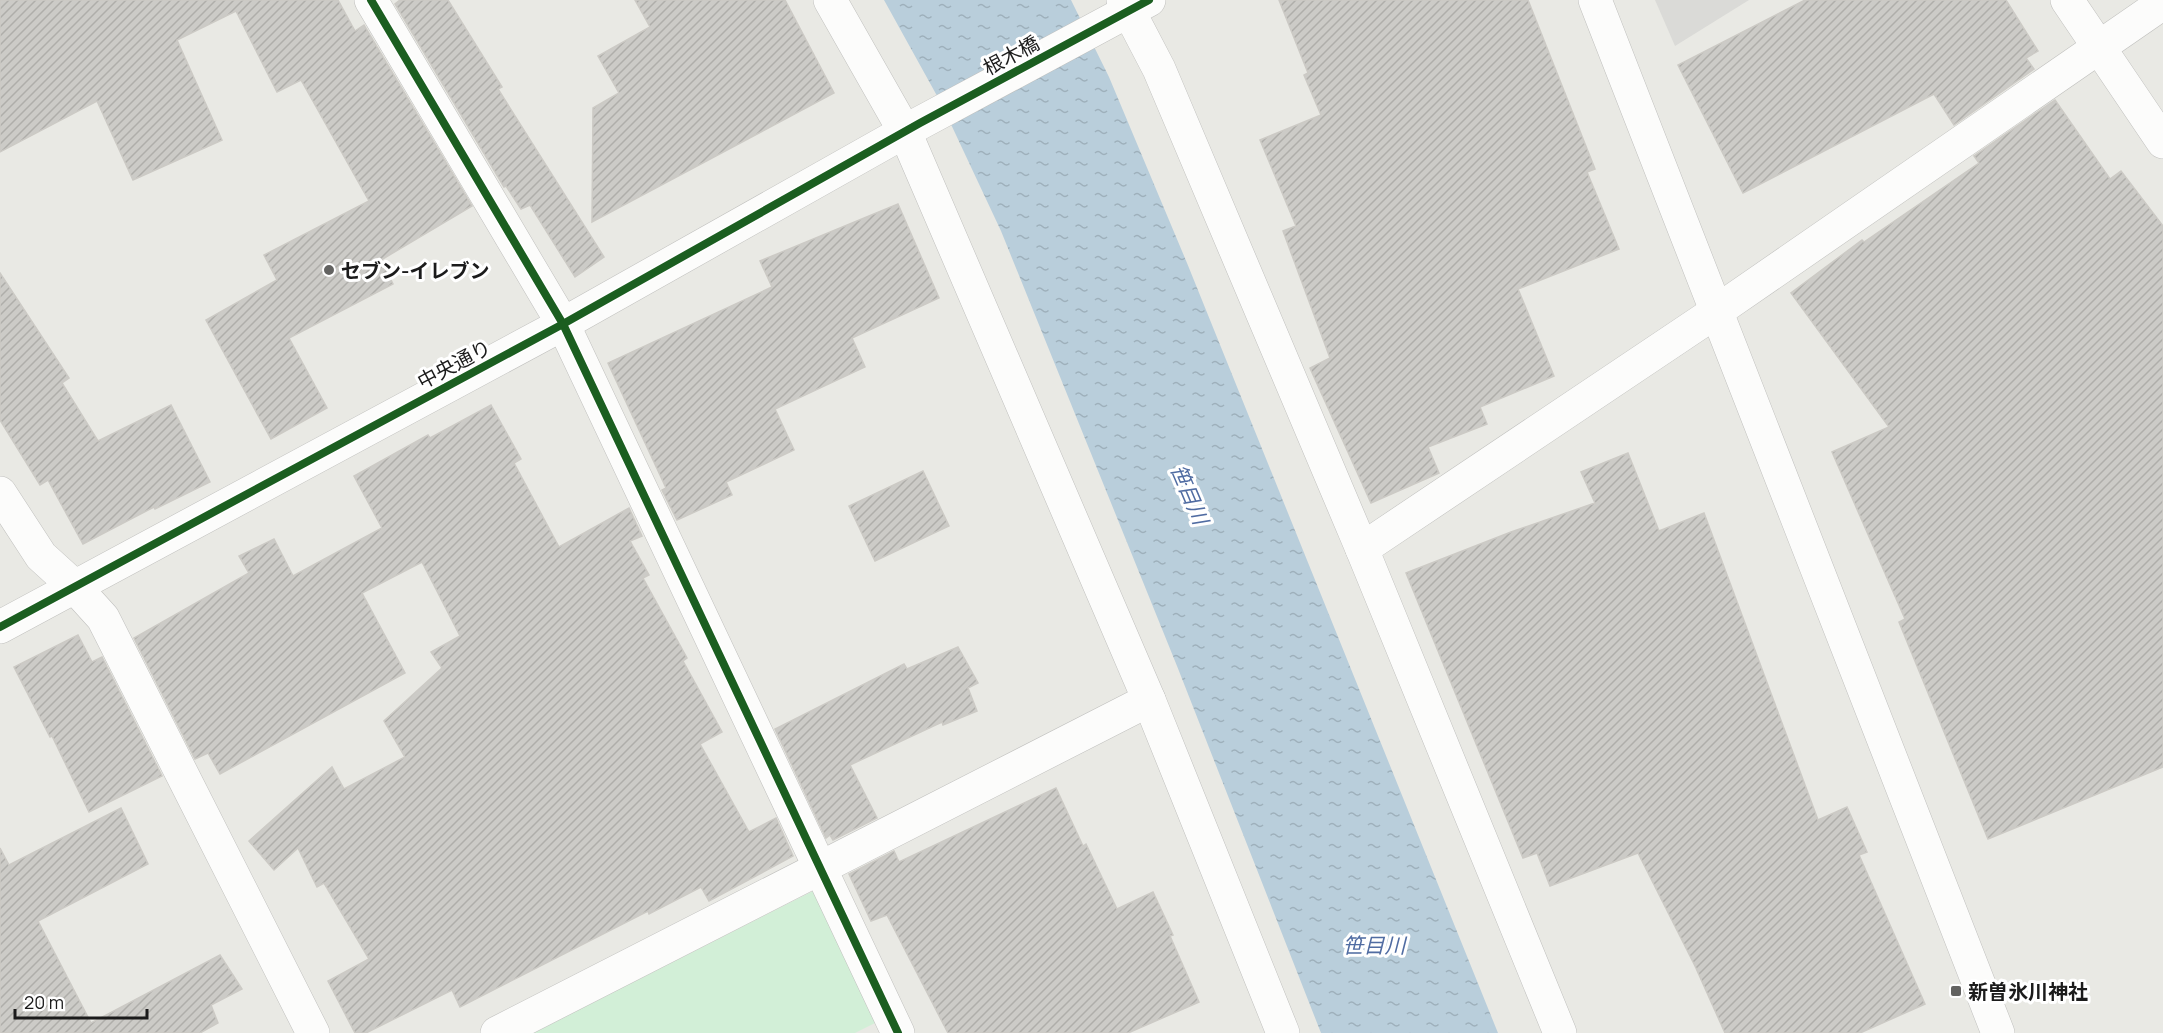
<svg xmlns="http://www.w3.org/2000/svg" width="2163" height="1033" font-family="Manrope,'Noto Sans JP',sans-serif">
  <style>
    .park { fill: #d2efd7 }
    .parking { fill: #dadad7 }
    .water { fill: url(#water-ripples) }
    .building { fill: url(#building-hatch); stroke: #cccac5; stroke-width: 1.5 }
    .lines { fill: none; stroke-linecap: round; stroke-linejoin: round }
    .minor-casing { stroke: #c0c0be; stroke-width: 34 }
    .minor { stroke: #fcfcfb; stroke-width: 33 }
    .cycleway-casing { stroke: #fff; stroke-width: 11 }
    .cycleway { stroke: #1b5e20; stroke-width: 8 }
    .poi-dot { fill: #636361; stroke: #fff; stroke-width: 2 }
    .labels { text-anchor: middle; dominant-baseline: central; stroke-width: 6; stroke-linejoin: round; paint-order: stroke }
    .street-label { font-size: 20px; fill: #1b1b1b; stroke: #fff }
    .poi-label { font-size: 20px; font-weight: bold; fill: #1b1b1b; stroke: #fff; text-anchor: start }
    .water-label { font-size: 21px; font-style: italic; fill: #506ca2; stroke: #fff }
  </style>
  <defs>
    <pattern id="water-ripples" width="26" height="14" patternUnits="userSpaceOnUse" patternTransform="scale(1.5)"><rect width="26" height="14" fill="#b9cedb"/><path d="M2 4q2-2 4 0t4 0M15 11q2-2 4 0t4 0" fill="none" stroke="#9eb0bb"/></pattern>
    <pattern id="building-hatch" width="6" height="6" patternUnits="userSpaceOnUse" patternTransform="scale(1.5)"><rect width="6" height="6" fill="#cccbc7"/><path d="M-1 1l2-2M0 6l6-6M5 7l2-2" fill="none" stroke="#afaeaa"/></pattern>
  </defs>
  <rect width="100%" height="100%" fill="#e9e9e4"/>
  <path class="park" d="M813,891L879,1021L855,1033H533Z"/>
  <path class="parking" d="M1655,0H1749L1675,46Z"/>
  <path class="water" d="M884,0H1071L1109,77L1187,263L1498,1033H1321L1177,666L1001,231L941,103Z"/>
  <g class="building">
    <path d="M0,0H338L355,31L364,25L472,206L381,260L393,284L289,338L327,408L271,439L206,320L277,280L264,255L369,201L301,80L277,92L236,11L177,40L222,140L133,180L97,101L0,152Z"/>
    <path d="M400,0H448L502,87L498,89L604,257L575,277L530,205L521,209L506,186L504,187L395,4Z"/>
    <path d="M635,0H785L834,93L592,222L593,108L619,93L598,56L650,27Z"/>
    <path d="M1279,0H1528L1595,169L1587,172L1619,249L1518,289L1554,376L1480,407L1487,424L1428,447L1439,473L1371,503L1310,368L1330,358L1283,231L1296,226L1260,140L1321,115L1304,75L1308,73Z"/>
    <path d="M1805,0H2006L2038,51L2026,58L2034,69L1954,125L1934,94L1743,193L1678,65Z"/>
    <path d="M2055,100L2110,179L2121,171L2163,226V767L1988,839L1899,622L1905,619L1832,452L1889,427L1791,293L1862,240L1864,242L1979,163L1974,156Z"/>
    <path d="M898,204L939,298L852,338L865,367L775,409L794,450L726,482L732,495L677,520L662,490L666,488L608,363L772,287L760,261Z"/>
    <path d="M0,273L69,378L62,383L98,441L171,405L210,482L155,509L154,507L83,544L48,480L40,485L0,420Z"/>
    <path d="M491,405L521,459L514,463L559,547L629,508L642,536L630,541L649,575L643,578L687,658L683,661L722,732L700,744L749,832L776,818L793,856L709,901L701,887L649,914L648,911L460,1007L452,990L366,1033H355L328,981L369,959L324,883L317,887L298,848L274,870L249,841L332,767L344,789L405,757L384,721L442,668L431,652L460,636L422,562L362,593L405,673L220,774L208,753L195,759L134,638L249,573L239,556L274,539L293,576L382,528L354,476L428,435L430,438Z"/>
    <path d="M1628,453L1659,531L1704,513L1818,820L1847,807L1867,852L1859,855L1925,1004L1860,1033H1725L1695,966L1638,853L1550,886L1537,853L1523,858L1406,573L1511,532L1595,503L1581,472Z"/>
    <path d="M923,471L949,526L875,561L849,506Z"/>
    <path d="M78,635L92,662L102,657L162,776L89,812L52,736L50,737L14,667Z"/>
    <path d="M958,647L978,683L968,688L977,711L943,725L942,722L850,765L877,818L833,840L830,835L826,838L775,729L904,664L907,669Z"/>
    <path d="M1056,788L1083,846L1086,844L1117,909L1153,892L1173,935L1170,936L1199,1002L1128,1033H948L887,915L871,921L849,874L894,851L899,862Z"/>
    <path d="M121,808L148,864L38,921L91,1023L220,955L242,989L211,1005L218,1023L200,1033H0V848L9,865Z"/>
  </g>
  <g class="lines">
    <defs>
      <g id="minor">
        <path d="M371,0L563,324L898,1033"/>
        <path d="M830,0L905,132L1149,700L1283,1033"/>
        <path d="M1123,0L1159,69L1362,549L1560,1033"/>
        <path d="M1595,0L1998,1033"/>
        <path d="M2067,0L2163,142"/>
        <path d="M0,493L41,556L74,586L103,618L313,1033"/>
        <path d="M1362,549L1717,311L2163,3"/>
        <path d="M0,627L563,324L920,123L1149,0"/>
        <path d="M497,1033L1149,700"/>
      </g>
    </defs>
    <use href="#minor" class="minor-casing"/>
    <use href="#minor" class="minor"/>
    <defs>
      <g id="cycleway">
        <path d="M371,0L563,324L898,1033"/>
        <path d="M0,627L563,324L920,123L1149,0"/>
      </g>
    </defs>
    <use href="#cycleway" class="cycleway-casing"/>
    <use href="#cycleway" class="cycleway"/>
  </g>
  <g class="poi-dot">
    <circle cx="329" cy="270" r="6"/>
    <rect x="1950" y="985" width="12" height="12" rx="3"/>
  </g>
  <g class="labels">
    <g class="street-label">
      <text transform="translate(1011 55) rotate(-28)">根木橋</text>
      <text transform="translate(454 364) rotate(-28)">中央通り</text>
    </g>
    <g class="poi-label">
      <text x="341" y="270">セブン-イレブン</text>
      <text x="1968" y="991">新曽氷川神社</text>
    </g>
    <g class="water-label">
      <text transform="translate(1190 494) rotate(67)">笹目川</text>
      <text x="1374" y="945">笹目川</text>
    </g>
  </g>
  <path d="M15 1009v9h132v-9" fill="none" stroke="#1b1b1b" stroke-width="3"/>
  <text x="24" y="1009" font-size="18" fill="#1b1b1b" stroke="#ffffff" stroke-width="4.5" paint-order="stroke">20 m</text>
</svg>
